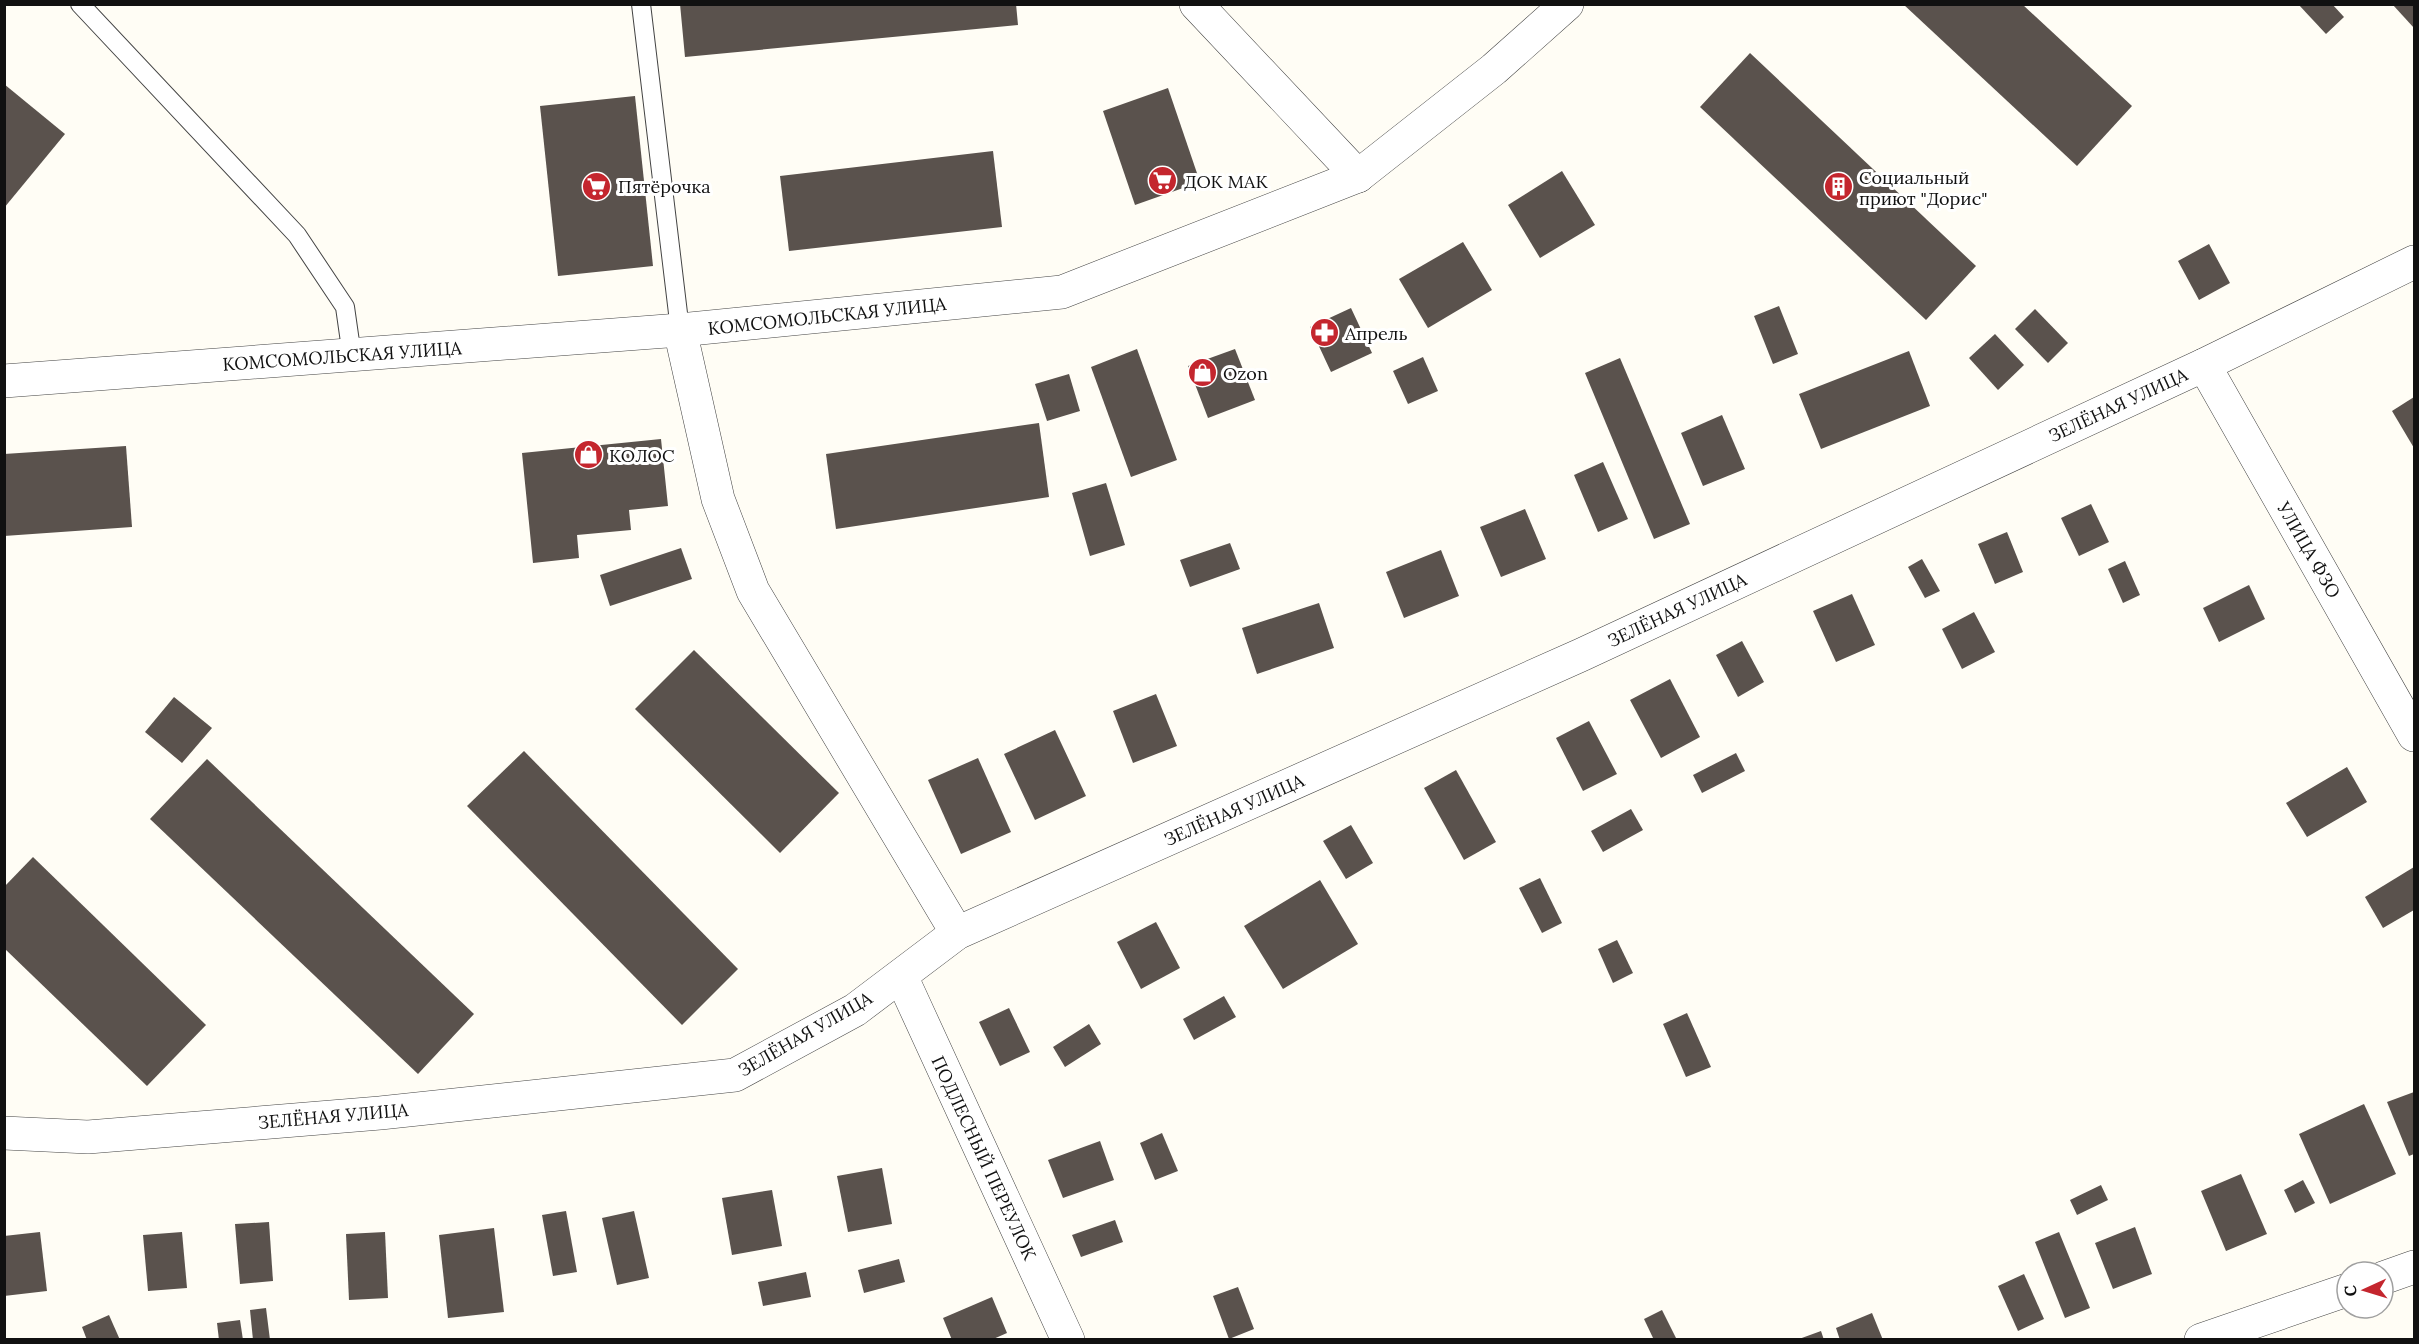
<svg xmlns="http://www.w3.org/2000/svg" width="2419" height="1344" font-family="Lora,serif">
  <style>
    .building { fill: #5a524d }
    .lines { fill: none; stroke-linecap: round; stroke-linejoin: round }
    .service-casing { stroke: #444; stroke-width: 20 }
    .minor-casing { stroke: #444; stroke-width: 34 }
    .service { stroke: #fff; stroke-width: 18 }
    .minor { stroke: #fff; stroke-width: 33 }
    .labels { text-anchor: middle; dominant-baseline: central; stroke-width: 6; stroke-linejoin: round; paint-order: stroke }
    .poi-label { font-size: 18px; fill: #111; stroke: #fff; text-anchor: start }
    .street-label { font-size: 18px; fill: #111; stroke: #fff }
  </style>
  <rect width="100%" height="100%" fill="#fffdf5"/>
  <g class="building">
    <path d="M680,4H1016L1018,25L685,57Z"/>
    <path d="M1903,4H2022L2132,106L2077,166Z"/>
    <path d="M2298,4H2332L2344,17L2326,34Z"/>
    <path d="M2393,5H2414V28Z"/>
    <path d="M1750,53L1976,266L1926,320L1700,107Z"/>
    <path d="M4,84L65,134L4,208Z"/>
    <path d="M1168,88L1200,182L1135,205L1103,111Z"/>
    <path d="M635,96L653,266L558,276L540,106Z"/>
    <path d="M993,151L1002,227L789,251L780,176Z"/>
    <path d="M1562,171L1595,225L1540,258L1508,205Z"/>
    <path d="M1463,242L1492,290L1428,328L1399,279Z"/>
    <path d="M2209,244L2230,283L2199,300L2178,261Z"/>
    <path d="M1779,306L1798,354L1773,364L1754,316Z"/>
    <path d="M1351,308L1372,353L1331,372L1310,327Z"/>
    <path d="M2035,309L2068,343L2048,363L2015,329Z"/>
    <path d="M1995,334L2024,365L1998,390L1969,358Z"/>
    <path d="M1137,349L1177,460L1131,477L1091,367Z"/>
    <path d="M1235,349L1255,400L1208,418L1188,366Z"/>
    <path d="M1909,351L1930,406L1821,449L1799,394Z"/>
    <path d="M1423,357L1438,391L1408,404L1393,371Z"/>
    <path d="M1620,358L1690,524L1654,539L1585,373Z"/>
    <path d="M1069,374L1080,411L1047,421L1035,384Z"/>
    <path d="M2414,397V448L2392,411Z"/>
    <path d="M1722,415L1745,469L1703,486L1681,433Z"/>
    <path d="M1039,423L1049,497L836,529L826,454Z"/>
    <path d="M661,439L668,506L629,510L631,530L577,535L579,558L533,563L522,453Z"/>
    <path d="M126,446L132,527L4,536V454Z"/>
    <path d="M1603,462L1628,519L1598,532L1574,475Z"/>
    <path d="M1106,483L1125,545L1090,556L1072,493Z"/>
    <path d="M2091,504L2109,542L2079,556L2061,518Z"/>
    <path d="M1525,509L1546,559L1501,577L1480,527Z"/>
    <path d="M2007,532L2023,572L1995,584L1978,544Z"/>
    <path d="M1230,543L1240,569L1190,587L1180,560Z"/>
    <path d="M681,548L692,579L610,606L600,575Z"/>
    <path d="M1441,550L1459,596L1404,618L1386,572Z"/>
    <path d="M1922,559L1940,591L1925,598L1908,567Z"/>
    <path d="M2125,561L2140,595L2123,603L2108,569Z"/>
    <path d="M2249,585L2265,619L2219,642L2203,608Z"/>
    <path d="M1852,594L1875,645L1836,662L1813,611Z"/>
    <path d="M1319,603L1334,648L1257,674L1242,628Z"/>
    <path d="M1974,612L1995,652L1962,669L1942,629Z"/>
    <path d="M1742,641L1764,682L1738,697L1716,655Z"/>
    <path d="M694,650L839,793L780,853L635,709Z"/>
    <path d="M1670,679L1700,737L1661,758L1630,700Z"/>
    <path d="M1156,694L1177,746L1133,763L1113,711Z"/>
    <path d="M174,697L212,728L182,763L145,732Z"/>
    <path d="M1589,721L1617,774L1583,791L1556,738Z"/>
    <path d="M1055,730L1086,796L1035,820L1004,754Z"/>
    <path d="M524,751L738,969L682,1025L467,806Z"/>
    <path d="M1736,753L1745,771L1702,793L1693,775Z"/>
    <path d="M978,758L1011,832L961,854L928,780Z"/>
    <path d="M207,759L474,1014L418,1074L150,819Z"/>
    <path d="M2347,767L2367,802L2307,837L2286,803Z"/>
    <path d="M1456,770L1496,842L1464,860L1424,788Z"/>
    <path d="M1631,809L1643,830L1603,852L1591,831Z"/>
    <path d="M1351,825L1373,863L1346,879L1323,841Z"/>
    <path d="M33,857L206,1025L147,1086L4,948V887Z"/>
    <path d="M2414,867V910L2383,928L2365,897Z"/>
    <path d="M1540,878L1562,923L1542,933L1519,888Z"/>
    <path d="M1320,880L1358,944L1283,989L1244,926Z"/>
    <path d="M1156,922L1180,968L1141,989L1117,942Z"/>
    <path d="M1617,940L1633,973L1613,983L1598,949Z"/>
    <path d="M1224,996L1236,1017L1194,1040L1183,1019Z"/>
    <path d="M1009,1008L1030,1052L1000,1066L979,1022Z"/>
    <path d="M1687,1013L1711,1067L1686,1077L1663,1024Z"/>
    <path d="M1089,1024L1101,1044L1065,1067L1053,1047Z"/>
    <path d="M2414,1092V1154L2409,1156L2387,1102Z"/>
    <path d="M2364,1104L2396,1174L2330,1204L2299,1134Z"/>
    <path d="M1162,1133L1178,1171L1155,1180L1140,1143Z"/>
    <path d="M1100,1141L1114,1180L1063,1198L1048,1160Z"/>
    <path d="M882,1168L892,1224L848,1232L837,1176Z"/>
    <path d="M2241,1174L2267,1234L2226,1251L2201,1191Z"/>
    <path d="M2303,1180L2315,1203L2295,1213L2284,1190Z"/>
    <path d="M2101,1185L2108,1200L2077,1215L2070,1200Z"/>
    <path d="M772,1190L782,1246L732,1255L722,1198Z"/>
    <path d="M566,1211L577,1272L553,1276L542,1215Z"/>
    <path d="M634,1211L649,1278L617,1285L602,1218Z"/>
    <path d="M1115,1220L1123,1242L1081,1257L1072,1235Z"/>
    <path d="M269,1222L273,1281L240,1284L235,1224Z"/>
    <path d="M2135,1227L2152,1274L2113,1289L2095,1243Z"/>
    <path d="M494,1228L504,1312L448,1318L439,1235Z"/>
    <path d="M40,1232L47,1291L4,1296V1236Z"/>
    <path d="M182,1232L187,1288L148,1291L143,1235Z"/>
    <path d="M385,1232L388,1298L349,1300L346,1234Z"/>
    <path d="M2059,1232L2090,1308L2065,1318L2035,1242Z"/>
    <path d="M899,1259L905,1282L864,1293L858,1270Z"/>
    <path d="M806,1272L811,1297L763,1306L758,1282Z"/>
    <path d="M2024,1274L2044,1319L2018,1331L1998,1286Z"/>
    <path d="M1238,1287L1254,1329L1229,1339L1213,1296Z"/>
    <path d="M992,1297L1007,1333L991,1340H952L943,1318Z"/>
    <path d="M266,1308L270,1340H253L250,1310Z"/>
    <path d="M1662,1310L1677,1340H1654L1644,1319Z"/>
    <path d="M1872,1313L1883,1340H1840L1836,1328Z"/>
    <path d="M109,1315L120,1340H87L82,1327Z"/>
    <path d="M240,1320L243,1340H219L217,1323Z"/>
    <path d="M1821,1331L1824,1340H1799V1339Z"/>
  </g>
  <g class="lines">
    <defs>
      <g id="service">
        <path d="M80,4L297,235L345,307L352,356"/>
        <path d="M641,4L680,330"/>
      </g>
      <g id="minor">
        <path d="M1196,4L1358,176"/>
        <path d="M680,330L718,499L753,591L957,933"/>
        <path d="M2204,365L2414,735"/>
        <path d="M4,381L680,330L1062,292L1358,176L1494,69L1567,4"/>
        <path d="M901,976L1068,1340"/>
        <path d="M4,1133L88,1137L380,1113L735,1075L855,1010L957,933L1581,655L2204,365L2414,262"/>
        <path d="M2383,1278L2414,1267"/>
        <path d="M2201,1340L2347,1290"/>
      </g>
    </defs>
    <use href="#service" class="service-casing"/>
    <use href="#minor" class="minor-casing"/>
    <use href="#service" class="service"/>
    <use href="#minor" class="minor"/>
  </g>
  <defs>
    <symbol id="supermarket-disc" viewBox="-11 -11 22 22"><circle r="9.5" fill="#c4262e" stroke="#fff"/><path d="M-6-5.5h2.5l.6 2H6L4.5 2H-2.5L-4.4-4H-6ZM-1.5 3.2a1.3 1.3 0 1 0 .1 0ZM3 3.2a1.3 1.3 0 1 0 .1 0Z" fill="#fff"/></symbol>
    <symbol id="building-disc" viewBox="-11 -11 22 22"><circle r="9.5" fill="#c4262e" stroke="#fff"/><path d="M-4-6H4V6H1V3H-1V6H-4ZM-2.5-4.3h1.7v1.8h-1.7ZM.8-4.3h1.7v1.8H.8ZM-2.5-1h1.7V.8h-1.7ZM.8-1h1.7V.8H.8Z" fill="#fff"/></symbol>
    <symbol id="pharmacy-disc" viewBox="-11 -11 22 22"><circle r="9.5" fill="#c4262e" stroke="#fff"/><path d="M-2-6h4v4h4v4h-4v4h-4v-4h-4v-4h4Z" fill="#fff"/></symbol>
    <symbol id="shop-disc" viewBox="-11 -11 22 22"><circle r="9.5" fill="#c4262e" stroke="#fff"/><path d="M-5-2.5h2.3a2.7 3.5 0 0 1 5.4 0H5L5.5 6h-11ZM-1.5-2.5h3a1.5 2.3 0 0 0-3 0Z" fill="#fff"/></symbol>
  </defs>
  <g fill-rule="evenodd">
    <use href="#supermarket-disc" x="1146" y="164" width="33" height="33"/>
    <use href="#supermarket-disc" x="580" y="170" width="33" height="33"/>
    <use href="#building-disc" x="1822" y="170" width="33" height="33"/>
    <use href="#pharmacy-disc" x="1308" y="316" width="33" height="33"/>
    <use href="#shop-disc" x="1186" y="356" width="33" height="33"/>
    <use href="#shop-disc" x="572" y="438" width="33" height="33"/>
  </g>
  <g class="labels">
    <g class="poi-label">
      <text x="1859" y="177">Социальный<tspan x="1859" dy="21">приют "Дорис"</tspan></text>
      <text x="1184" y="181">ДОК МАК</text>
      <text x="618" y="186">Пятёрочка</text>
      <text x="1345" y="333">Апрель</text>
      <text x="1223" y="373">Ozon</text>
      <text x="609" y="455">КОЛОС</text>
    </g>
    <g class="street-label">
      <text transform="translate(827 316) rotate(-6)">КОМСОМОЛЬСКАЯ УЛИЦА</text>
      <text transform="translate(342 356) rotate(-4)">КОМСОМОЛЬСКАЯ УЛИЦА</text>
      <text transform="translate(2118 405) rotate(-25)">ЗЕЛЁНАЯ УЛИЦА</text>
      <text transform="translate(2309 550) rotate(60)">УЛИЦА ФЗО</text>
      <text transform="translate(1677 610) rotate(-25)">ЗЕЛЁНАЯ УЛИЦА</text>
      <text transform="translate(1234 810) rotate(-24)">ЗЕЛЁНАЯ УЛИЦА</text>
      <text transform="translate(805 1034) rotate(-30)">ЗЕЛЁНАЯ УЛИЦА</text>
      <text transform="translate(333 1116) rotate(-5)">ЗЕЛЁНАЯ УЛИЦА</text>
      <text transform="translate(984 1158) rotate(65)">ПОДЛЕСНЫЙ ПЕРЕУЛОК</text>
    </g>
  </g>
  <rect width="2419" height="1344" fill="none" stroke="#111111" stroke-width="12"/>
  <g transform="translate(2365 1290) rotate(266)"><circle r="28" fill="#ffffff" stroke="#a0a0a0" stroke-width="1.5"/>
  <path d="M0-4.5L10 22L0 15L-10 22Z" fill="#c4262e"/>
  <text y="-9" font-size="16" font-weight="bold" text-anchor="middle" fill="#111111">С</text>
  </g>
</svg>
